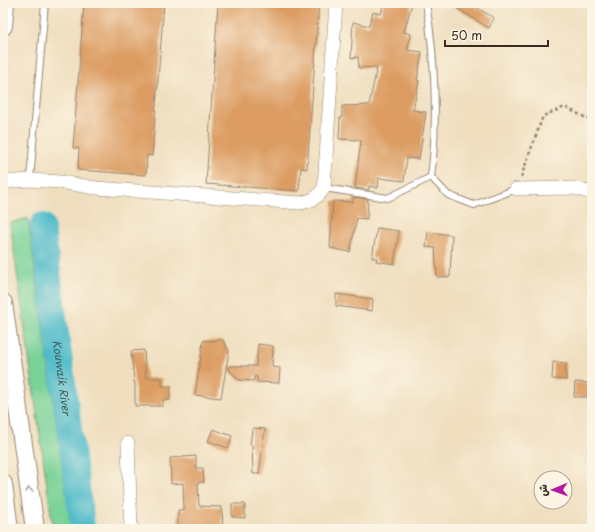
<svg xmlns="http://www.w3.org/2000/svg" width="595" height="532" font-family="'Playpen Sans','Playpen Sans Arabic',sans-serif">
  <style>
    .green { fill: #79d298; stroke: #5a7e5b }
    .lines { fill: none; stroke-linecap: round; stroke-linejoin: round }
    .river { stroke: #50bcca; stroke-width: 25 }
    .building { fill: #dc9c62 }
    .lane-casing { stroke: #96846e; stroke-width: 8 }
    .street-casing { stroke: #96846e; stroke-width: 14 }
    .secondary-casing { stroke: #96846e; stroke-width: 20 }
    .path { stroke: #96846e; stroke-width: 2.5; stroke-dasharray: 3 3; stroke-linecap: butt }
    .lane { stroke: #fff; stroke-width: 6 }
    .street { stroke: #fff; stroke-width: 13 }
    .secondary { stroke: #fff; stroke-width: 18 }
    .oneway { stroke: #a79f9a }
    .labels { text-anchor: middle; dominant-baseline: central; stroke-width: 3.5; stroke-linejoin: round; paint-order: stroke }
    .water-label { font-size: 11px; font-style: italic; fill: #425d5a; stroke: #fcf5e5 }
  </style>
  <rect width="100%" height="100%" fill="#fcf5e5"/>
  <filter id="ink" filterUnits="userSpaceOnUse"><feTurbulence type="fractalNoise" baseFrequency=".025" numOctaves="2"/><feDisplacementMap in="SourceGraphic" scale="8" xChannelSelector="R" yChannelSelector="G"/><feConvolveMatrix kernelMatrix="1 2 1 2 8 2 1 2 1" color-interpolation-filters="sRGB"/></filter>
  <filter id="wash" filterUnits="userSpaceOnUse"><feTurbulence type="fractalNoise" baseFrequency=".012" numOctaves="4" result="noise"/><feDisplacementMap in="SourceGraphic" scale="16" xChannelSelector="R" yChannelSelector="G"/><feGaussianBlur stdDeviation="0.9" result="paint"/><feColorMatrix in="noise" values="0 0 0 0 0 0 0 0 0 0 0 0 0 0 0 0 0 1.4 0 .05"/><feComposite in="paint" operator="in"/></filter>
  <g filter="url(#wash)">
    <rect width="100%" height="100%" fill="#f0dfbf"/>
    <path class="green" d="M28,218L71,529H53L10,223Z"/>
    <g class="lines">
      <path class="river" id="s1" d="M42,225L83,529"/>
    </g>
    <g id="blocks">
      <g class="building">
        <path d="M84,3H164L152,156L147,155L146,175L78,170L79,148H73Z"/>
        <path d="M218,3H319L307,169L301,168L299,191L206,184Z"/>
        <path d="M384,3H412L404,32L411,34L407,50L422,52L417,80L419,81L413,110L426,112L419,159L407,158L404,181L379,178L378,188L369,186V190L355,188L361,140L339,139L340,118H342V106L369,105L377,67L359,68L358,57L351,58L353,22L369,26L373,12L381,14Z"/>
        <path d="M448,3H469L494,18L489,28Z"/>
        <path d="M354,197L368,199L367,219L357,218L350,252L330,248L333,201L353,202Z"/>
        <path d="M377,228L399,231L394,264L376,261L377,258H372Z"/>
        <path d="M428,232L452,235L450,277H437L435,248L426,247Z"/>
        <path d="M336,294L373,299L372,311L336,306Z"/>
        <path d="M223,340L229,351L221,398L195,395L203,341Z"/>
        <path d="M258,344L273,346L272,367L280,368L279,383L257,382V377L255,376L253,381L239,380L230,371L229,366H256Z"/>
        <path d="M144,350L146,378H162V386H171L170,400H163V406H135V382H134L131,351Z"/>
        <path d="M553,362L566,363V380L552,379Z"/>
        <path d="M575,382L592,383V397H574Z"/>
        <path d="M254,428L265,429L259,474H253L252,445H250L252,429Z"/>
        <path d="M213,429L232,436L228,448L208,441Z"/>
        <path d="M196,456V468H203L204,482H198L199,506L222,507L223,529H178V510H184L183,483L171,484L170,458Z"/>
        <path d="M232,504H245V518L232,517Z"/>
      </g>
    </g>
  </g>
  <g filter="url(#ink)">
    <use href="#blocks" fill-opacity="0" stroke="#96846e" stroke-width="1"/>
    <g class="lines">
      <defs>
        <g id="lane">
          <path d="M426,3C435,56 438,124 431,177"/>
          <path d="M30,180L45,3"/>
          <path d="M324,188L388,198L431,177L448,195L474,205L516,189"/>
        </g>
        <g id="street">
          <path d="M3,182L30,180L60,182L96,188L300,203C312,201 317,198 324,188L336,3"/>
          <path d="M516,189L573,188L592,193"/>
          <path d="M128,443L131,529"/>
        </g>
        <g id="secondary">
          <path d="M3,26L5,3"/>
          <path d="M3,303L35,529"/>
          <path d="M3,484L9,529"/>
        </g>
      </defs>
      <use href="#lane" class="lane-casing"/>
      <use href="#street" class="street-casing"/>
      <use href="#secondary" class="secondary-casing"/>
      <path class="path" d="M521,177L543,116L565,107L592,121"/>
      <use href="#lane" class="lane"/>
      <use href="#street" class="street"/>
      <use href="#secondary" class="secondary"/>
    </g>
    <defs><path id="oneway-chevron" d="M-2-3.5L2.5 0L-2 3.5" fill="none" stroke-width="1.6" stroke-linecap="round" stroke-linejoin="round"/></defs>
    <use class="oneway" href="#oneway-chevron" transform="translate(29 490) rotate(-98)"/>
  </g>
  <g class="labels">
    <g class="water-label">
      <text stroke="none"><textPath href="#s1" startOffset="154">Kouwaik River</textPath></text>
    </g>
  </g>
  <rect width="595" height="532" fill="none" stroke="#fcf5e5" stroke-width="16"/>
  <g transform="translate(553 490) rotate(268)"><circle r="19" fill="#fcf5e5" stroke="#afa495"/>
  <path d="M0-3L7 15L0 10L-7 15Z" fill="#b5179e"/>
  <text y="-6" font-size="11" font-weight="bold" text-anchor="middle" fill="#3b2a1e">ش</text>
  </g>
  <path d="M445 40v6h103v-6" fill="none" stroke="#3b2a1e" stroke-width="2"/>
  <text x="451" y="40" font-size="12" fill="#3b2a1e" stroke="#fcf5e5" stroke-width="3" paint-order="stroke">50 m</text>
</svg>
